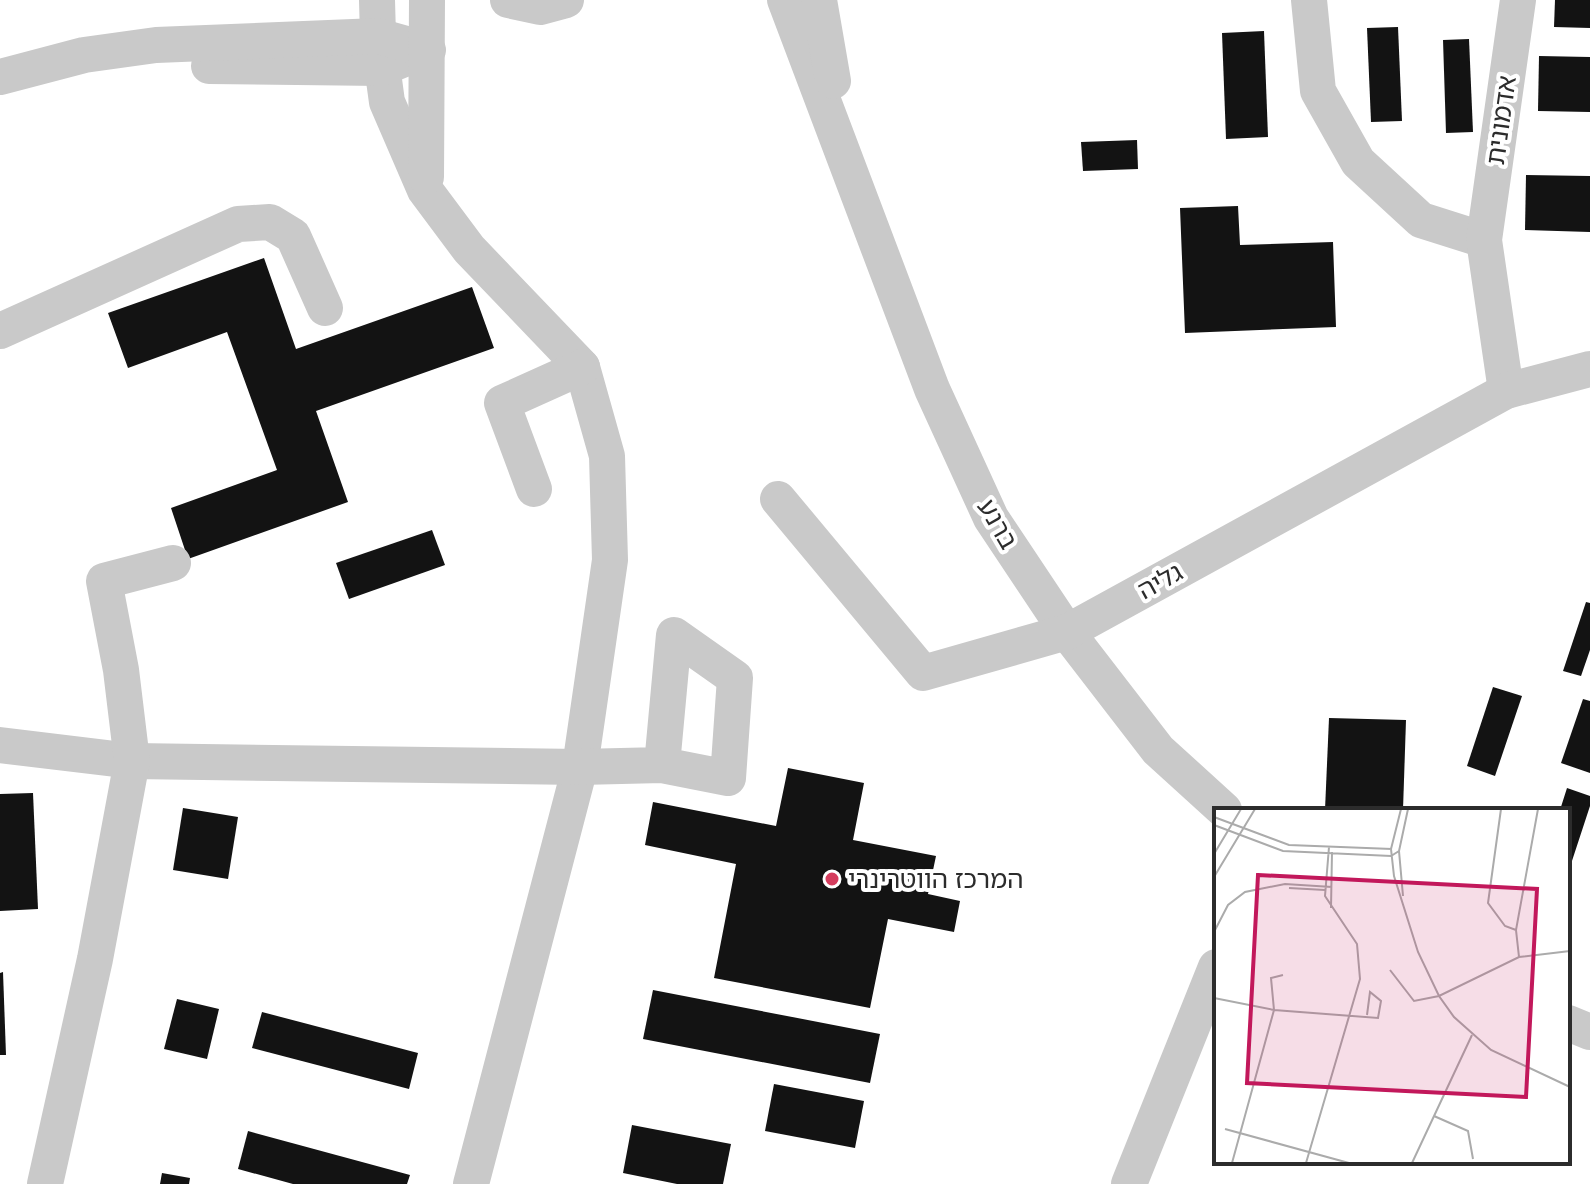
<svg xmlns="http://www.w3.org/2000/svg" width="1590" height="1184" font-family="Poppins,'Noto Sans Hebrew',sans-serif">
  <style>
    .building { fill: #131313 }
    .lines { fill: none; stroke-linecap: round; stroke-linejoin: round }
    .minor { stroke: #c9c9c9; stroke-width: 36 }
    .poi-dot { fill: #d53d5e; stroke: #fff; stroke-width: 3 }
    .labels { text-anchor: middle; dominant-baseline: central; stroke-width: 8; stroke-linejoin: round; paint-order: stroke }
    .street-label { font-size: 26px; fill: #2c2c2c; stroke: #fff }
    .poi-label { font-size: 26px; fill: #2c2c2c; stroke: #fff; text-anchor: start }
    .inset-road { fill: none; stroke: #ababab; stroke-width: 2 }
    .view { fill: #c2185b; fill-opacity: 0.15; stroke: #c2185b; stroke-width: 4 }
    .inset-edge { fill: none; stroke: #2c2c2c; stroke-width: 4 }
  </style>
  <rect width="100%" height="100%" fill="#fff"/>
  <g class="building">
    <path d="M1555,0H1590V28L1554,27Z"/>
    <path d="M1398,27L1402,121L1371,122L1367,28Z"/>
    <path d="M1264,31L1268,137L1226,139L1222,33Z"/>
    <path d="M1469,39L1473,132L1446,133L1443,40Z"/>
    <path d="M1539,56L1590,57V112L1538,111Z"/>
    <path d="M1137,140L1138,169L1083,171L1081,142Z"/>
    <path d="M1526,175L1590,176V232L1525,230Z"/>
    <path d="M1238,206L1240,245L1333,242L1336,327L1185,333L1180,208Z"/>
    <path d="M264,258L296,349L472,287L494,348L316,411L348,502L188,559L171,508L277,470L227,332L128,368L108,313Z"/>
    <path d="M432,530L445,565L349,599L336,563Z"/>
    <path d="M1586,602L1590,603V650L1581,676L1563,671Z"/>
    <path d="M1493,687L1522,696L1495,776L1467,766Z"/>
    <path d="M1583,699L1590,701V773L1561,763Z"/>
    <path d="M1329,718L1406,720L1403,810H1325Z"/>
    <path d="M788,768L864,783L853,840L936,856L928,894L960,901L954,932L888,919L870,1008L714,978L736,864L645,845L653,802L776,826Z"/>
    <path d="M1567,788L1590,796V806L1569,870L1568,810H1560Z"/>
    <path d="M33,793L38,909L0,911V794Z"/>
    <path d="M183,808L238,817L228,879L173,870Z"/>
    <path d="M3,972L6,1055H0V973Z"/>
    <path d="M653,990L880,1034L870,1083L643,1039Z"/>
    <path d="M177,999L219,1009L207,1059L164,1049Z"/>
    <path d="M262,1012L418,1053L409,1089L252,1048Z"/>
    <path d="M774,1084L864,1101L855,1148L765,1131Z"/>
    <path d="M632,1125L731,1144L723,1184H677L623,1173Z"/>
    <path d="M248,1131L410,1175L407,1184H293L238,1169Z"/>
    <path d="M162,1173L190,1178L189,1184H160Z"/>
  </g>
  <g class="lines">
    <g class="minor">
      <path d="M377,0L378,36L387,102L425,190L469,249L582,367L607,456L610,560L580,767L471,1184"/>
      <path d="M508,0L540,7L566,0"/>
      <path d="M785,0L932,389L991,518L1067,632L1158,750L1224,810"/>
      <path d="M819,0L833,81"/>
      <path d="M1309,0L1318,91L1358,162L1421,220L1484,240"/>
      <path d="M209,66L382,68L404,59"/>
      <path d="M0,77L84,55L156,45L378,36L428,50"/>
      <path d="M426,177L427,0"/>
      <path d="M0,331L238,224L270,222L293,236L325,308"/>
      <path d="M1506,391L1484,240L1518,0"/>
      <path d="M534,489L502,403L582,367"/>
      <path d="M778,499L923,673L1067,632L1506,391L1590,369"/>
      <path d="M0,745L132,761L580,767L662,765L728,778L735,678L674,635L662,765"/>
      <path d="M1568,1023L1590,1032"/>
      <path d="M45,1184L95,959L132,761L121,670L104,581L173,563"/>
      <path d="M1129,1184L1216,967"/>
    </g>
  </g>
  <circle class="poi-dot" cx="832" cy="879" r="8"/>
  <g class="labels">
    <g class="street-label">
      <text transform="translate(1501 120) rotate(-82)">אדמונית</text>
      <text transform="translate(998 524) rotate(60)">ברנע</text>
      <text transform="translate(1160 581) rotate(-29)">גליה</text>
    </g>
    <g class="poi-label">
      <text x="848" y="879">המרכז הווטרינרי</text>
    </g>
  </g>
  <g transform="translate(1214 808)">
    <rect width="356" height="356" fill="#fff"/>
    <path class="inset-road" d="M187,1L177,41L180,68L204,144L225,188L240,209L277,242L356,279M287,1L274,95L291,118L302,122M0,9L75,37L178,41M0,17L69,43L177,48L185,43M0,46L27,1M0,69L41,1M75,80L111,82M189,88L185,43L194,1M117,100L118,44M0,124L14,97L31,84L71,76L118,79M305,149L302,122L324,1M176,162L200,193L225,188L305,149L356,143M0,190L60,202L164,210L167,193L156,184L153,207M220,308L254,323L259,351M11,321L135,355M18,355L60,202L57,170L69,167M92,355L146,171L143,136L111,88L115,39M198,355L258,227"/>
    <path class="view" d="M44,67L323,81L312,289L33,275Z"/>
    <rect width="356" height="356" class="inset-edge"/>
  </g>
</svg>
